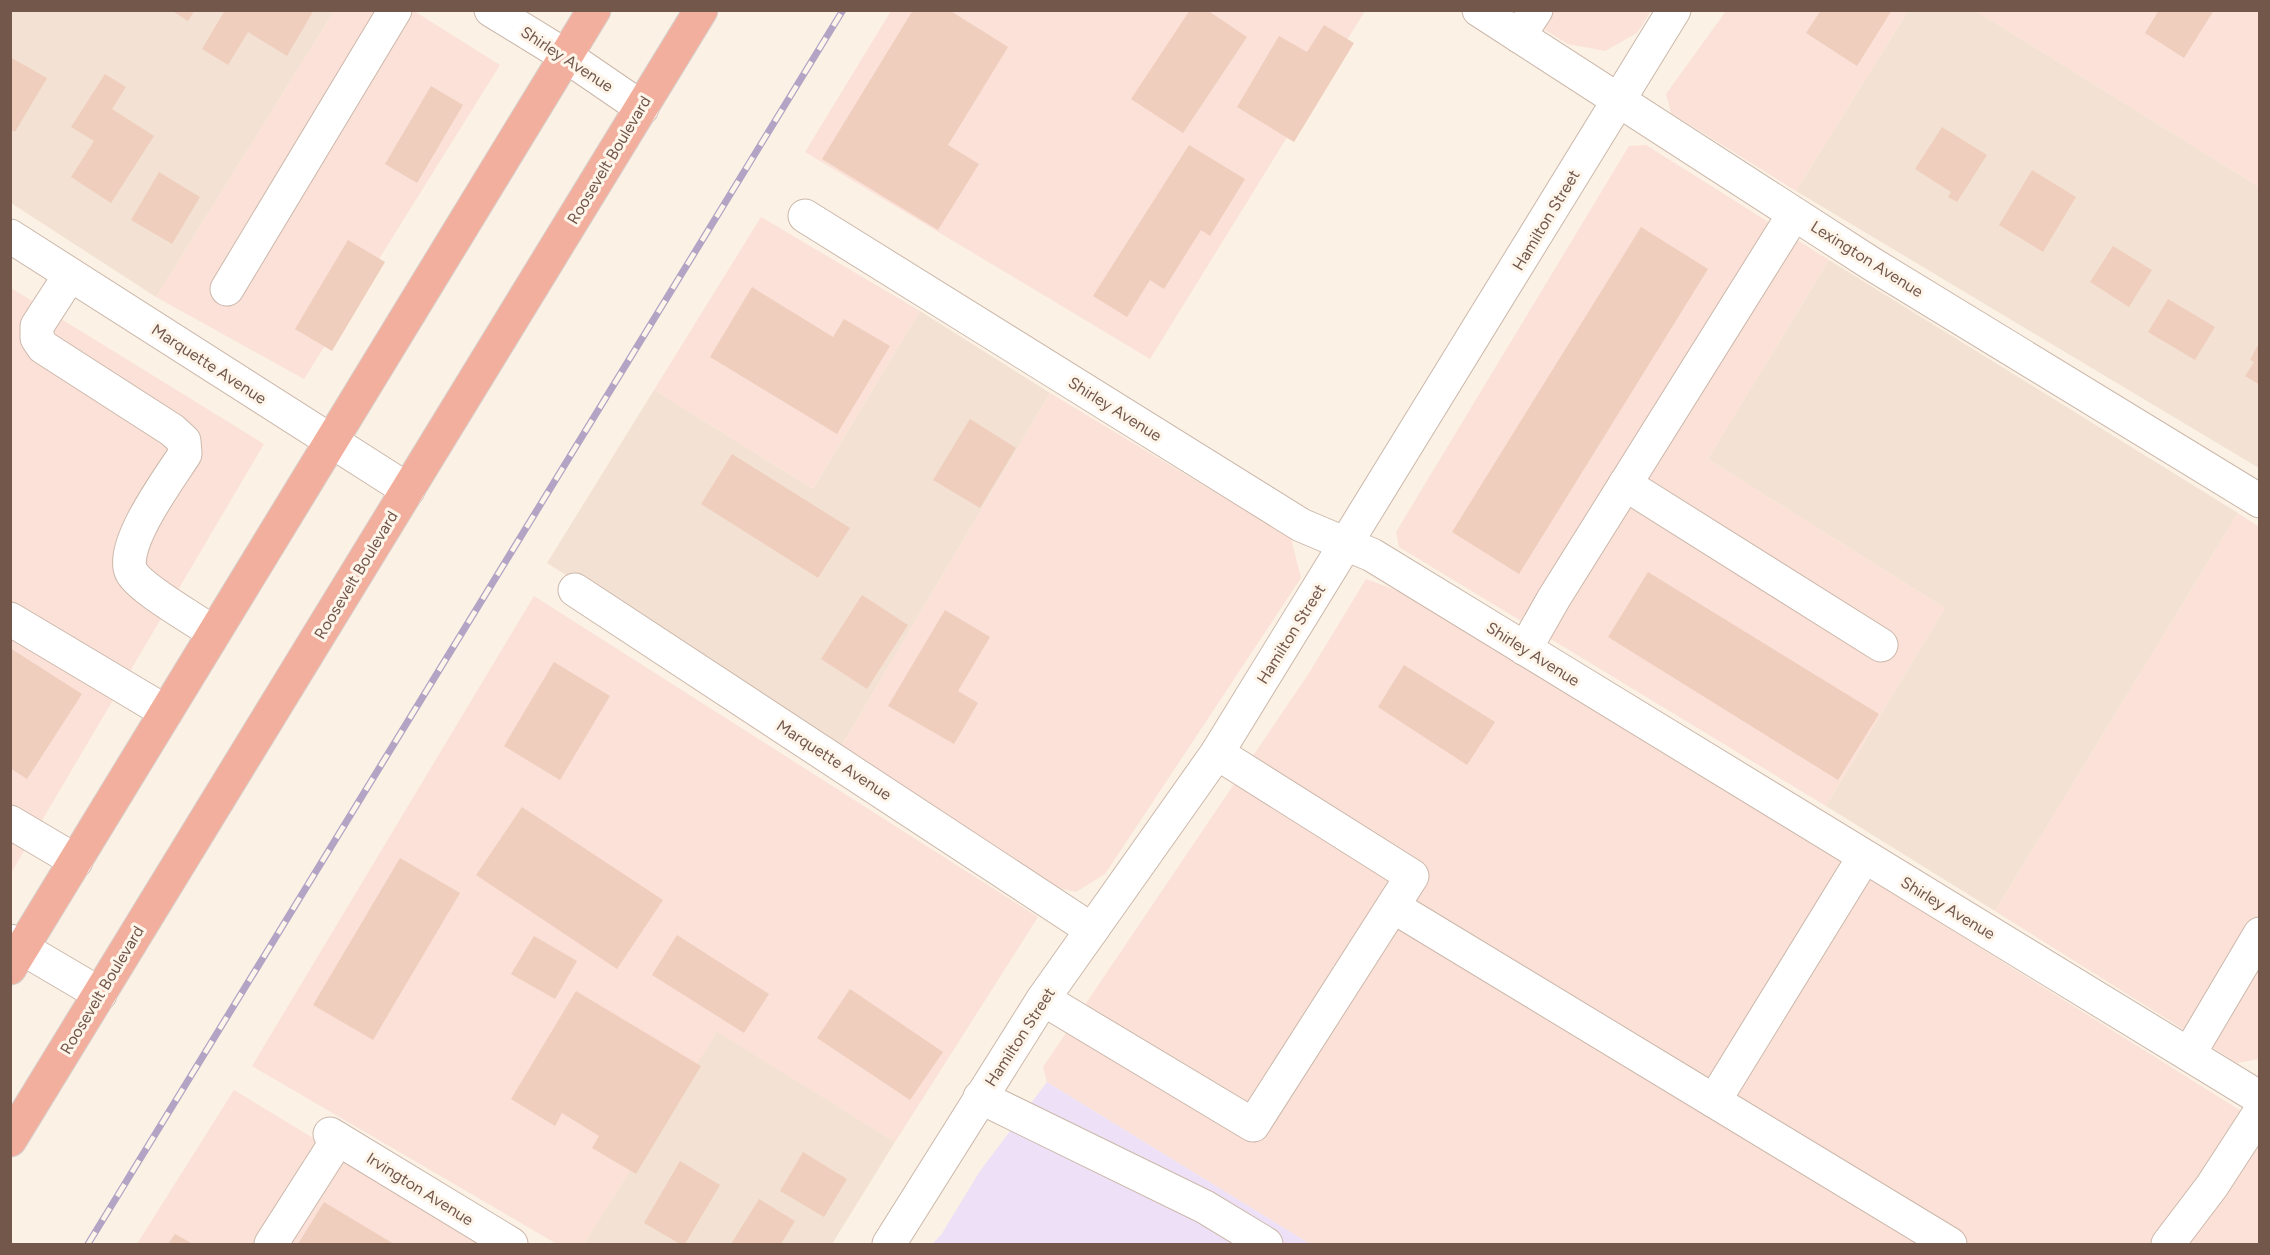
<svg xmlns="http://www.w3.org/2000/svg" width="2270" height="1255" font-family="Figtree,sans-serif">
  <style>
    .residential { fill: #f3e2d3 }
    .commercial { fill: #fbe1d8 }
    .education { fill: #eee1f7 }
    .building { fill: #f0cebd }
    .lines { fill: none; stroke-linecap: round; stroke-linejoin: round }
    .minor-casing { stroke: #ccb8ab; stroke-width: 35 }
    .highway-casing { stroke: #d8d0cd; stroke-width: 35 }
    .minor { stroke: #fff; stroke-width: 33 }
    .highway { stroke: #f3af9d; stroke-width: 33 }
    .rail-casing { stroke: #b3a3c4; stroke-width: 7 }
    .rail { stroke: #fef5ea; stroke-width: 4.5; stroke-dasharray: 14; stroke-linecap: butt }
    .labels { text-anchor: middle; dominant-baseline: central; stroke-width: 6; stroke-linejoin: round; paint-order: stroke }
    .street-label { font-size: 16px; fill: #73574b; stroke: #fef5ea }
  </style>
  <rect width="100%" height="100%" fill="#fbf1e4"/>
  <g class="residential">
    <path d="M10,11H334L156,297L11,203Z"/>
    <path d="M1908,11H1976L2259,187V468L1796,191Z"/>
    <path d="M1829,260L2238,513L1995,911L1826,806L1945,608L1708,459Z"/>
    <path d="M920,311L1050,393L839,750L547,563L654,390L813,489Z"/>
    <path d="M717,1031L895,1142L832,1244H584Z"/>
  </g>
  <g class="commercial">
    <path d="M334,11H414L500,65L304,379L156,297Z"/>
    <path d="M891,11H1365L1150,359L805,152Z"/>
    <path d="M1513,11H1651L1637,33L1605,51L1568,44Z"/>
    <path d="M1726,11H1908L1796,191L1671,113L1666,94Z"/>
    <path d="M1976,11H2259V187Z"/>
    <path d="M1646,145L1829,260L1708,459L1945,608L1826,806L1399,547L1396,532L1629,146Z"/>
    <path d="M761,217L920,311L813,489L654,390Z"/>
    <path d="M11,288L264,444L11,873Z"/>
    <path d="M1050,393L1291,538L1301,578L1105,874L1076,892L1050,886L839,750Z"/>
    <path d="M2238,513L2259,527V1059L2237,1063L1995,911Z"/>
    <path d="M1366,579L1425,601L2259,1122V1244H1310L1047,1082L1043,1067L1309,673Z"/>
    <path d="M534,596L1038,917L895,1142L717,1032L584,1244H557L252,1066Z"/>
    <path d="M234,1090L488,1244H137Z"/>
  </g>
  <path class="education" d="M1047,1082L1310,1244H932L941,1235L980,1171Z"/>
  <g class="building">
    <path d="M171,10H195L188,21Z"/>
    <path d="M225,10H314L287,56L248,32L228,65L202,49Z"/>
    <path d="M913,10H949L1008,47L948,145L979,164L938,230L822,159Z"/>
    <path d="M1190,10H1207L1247,37L1183,133L1131,99Z"/>
    <path d="M1821,10H1892L1857,66L1806,33Z"/>
    <path d="M2159,10H2214L2184,58L2145,33Z"/>
    <path d="M1324,25L1354,43L1294,142L1237,107L1279,36L1307,52Z"/>
    <path d="M10,57L47,78L15,132L10,129Z"/>
    <path d="M105,74L126,87L112,109L154,136L111,203L71,177L94,141L71,127Z"/>
    <path d="M431,86L463,105L417,183L385,164Z"/>
    <path d="M1942,127L1987,155L1957,202L1948,197L1951,192L1915,169Z"/>
    <path d="M1189,145L1245,179L1210,236L1201,230L1164,289L1150,280L1127,317L1093,296Z"/>
    <path d="M2032,170L2076,197L2043,252L1999,225Z"/>
    <path d="M159,172L200,197L172,244L131,220Z"/>
    <path d="M1641,227L1708,269L1519,574L1452,532Z"/>
    <path d="M348,240L385,262L332,351L295,329Z"/>
    <path d="M2113,246L2152,270L2129,307L2090,282Z"/>
    <path d="M752,287L833,337L844,319L890,346L837,434L710,357Z"/>
    <path d="M2168,299L2215,327L2195,360L2148,332Z"/>
    <path d="M2260,341V385L2245,376L2254,362L2250,360Z"/>
    <path d="M970,419L1016,448L980,508L933,480Z"/>
    <path d="M732,454L850,528L818,578L701,504Z"/>
    <path d="M1648,572L1879,714L1838,780L1608,637Z"/>
    <path d="M862,595L908,625L867,689L821,659Z"/>
    <path d="M945,610L990,637L958,691L978,703L954,744L888,706Z"/>
    <path d="M10,648L82,694L27,779L10,768Z"/>
    <path d="M554,662L610,696L560,780L504,746Z"/>
    <path d="M1404,665L1495,722L1467,765L1378,707Z"/>
    <path d="M522,807L663,900L617,969L476,875Z"/>
    <path d="M400,858L460,893L373,1040L313,1005Z"/>
    <path d="M677,935L769,994L744,1033L652,975Z"/>
    <path d="M534,936L577,961L555,999L511,974Z"/>
    <path d="M850,989L943,1052L910,1100L817,1038Z"/>
    <path d="M576,991L701,1066L636,1174L592,1148L599,1136L562,1113L555,1126L511,1099Z"/>
    <path d="M803,1152L847,1179L824,1217L780,1191Z"/>
    <path d="M680,1161L720,1185L685,1244H680L644,1223Z"/>
    <path d="M759,1199L795,1221L781,1244H731Z"/>
    <path d="M324,1202L394,1244H298Z"/>
    <path d="M175,1234L193,1244H168Z"/>
  </g>
  <g class="lines">
    <defs>
      <g id="minor">
        <path d="M491,10L566,56L642,108"/>
        <path d="M1479,10L1872,264L2260,501"/>
        <path d="M1519,36L1536,10"/>
        <path d="M805,216L1301,525L1372,555L2260,1098"/>
        <path d="M10,236L408,490"/>
        <path d="M70,275L37,326V338L43,347L172,430L184,441L185,454C171,476 117,548 132,573C142,590 196,620 214,633"/>
        <path d="M227,289L395,10"/>
        <path d="M1625,484L1881,645"/>
        <path d="M575,590L1092,930"/>
        <path d="M10,619L166,712"/>
        <path d="M1525,649L1554,598L1794,214"/>
        <path d="M10,822L76,861"/>
        <path d="M1394,907L1714,1101L1864,857"/>
        <path d="M10,941L100,994"/>
        <path d="M1043,999L1253,1125L1412,876L1217,753"/>
        <path d="M2189,1054L2260,934"/>
        <path d="M980,1097L1205,1207L1266,1244"/>
        <path d="M1714,1101L1950,1244"/>
        <path d="M330,1134L511,1244"/>
        <path d="M271,1244L338,1139"/>
        <path d="M889,1244L1043,999L1217,753L1674,10"/>
        <path d="M2168,1244L2212,1186L2260,1112"/>
      </g>
      <g id="highway">
        <path d="M10,968L594,10"/>
        <path d="M10,1140L701,10"/>
      </g>
    </defs>
    <use href="#minor" class="minor-casing"/>
    <use href="#highway" class="highway-casing"/>
    <use href="#minor" class="minor"/>
    <use href="#highway" class="highway"/>
    <defs>
      <path id="rail" d="M88,1244L843,10"/>
    </defs>
    <use href="#rail" class="rail-casing"/>
    <use href="#rail" class="rail"/>
  </g>
  <g class="labels">
    <g class="street-label">
      <text transform="translate(567 59) rotate(33)">Shirley Avenue</text>
      <text transform="translate(609 160) rotate(-59)">Roosevelt Boulevard</text>
      <text transform="translate(1546 220) rotate(-59)">Hamilton Street</text>
      <text transform="translate(1867 259) rotate(32)">Lexington Avenue</text>
      <text transform="translate(209 364) rotate(33)">Marquette Avenue</text>
      <text transform="translate(1115 409) rotate(32)">Shirley Avenue</text>
      <text transform="translate(356 575) rotate(-59)">Roosevelt Boulevard</text>
      <text transform="translate(1291 634) rotate(-58)">Hamilton Street</text>
      <text transform="translate(1533 654) rotate(32)">Shirley Avenue</text>
      <text transform="translate(834 760) rotate(33)">Marquette Avenue</text>
      <text transform="translate(1948 908) rotate(31)">Shirley Avenue</text>
      <text transform="translate(102 990) rotate(-59)">Roosevelt Boulevard</text>
      <text transform="translate(1020 1037) rotate(-57)">Hamilton Street</text>
      <text transform="translate(420 1189) rotate(32)">Irvington Avenue</text>
    </g>
  </g>
  <rect width="2270" height="1255" fill="none" stroke="#73574b" stroke-width="24"/>
</svg>
